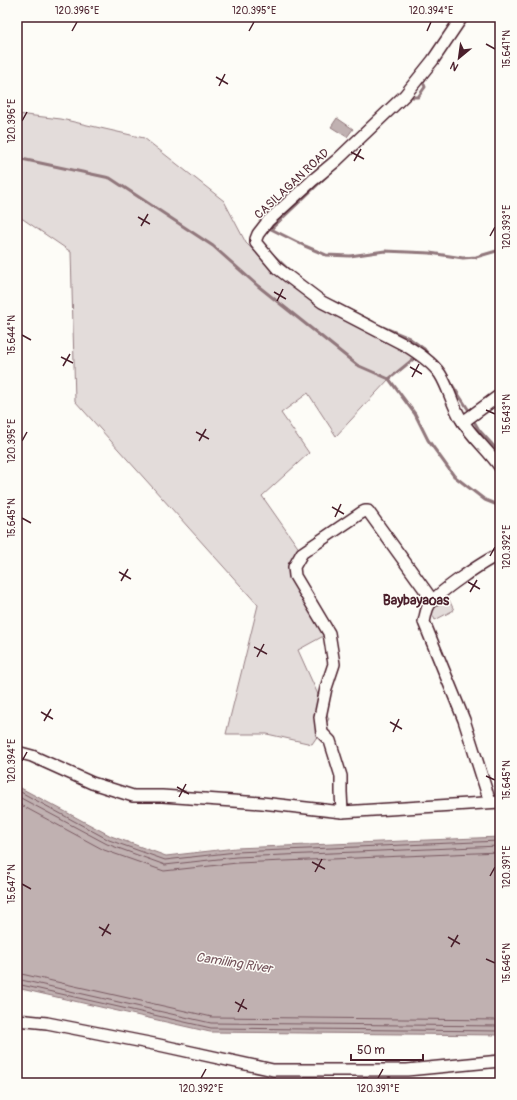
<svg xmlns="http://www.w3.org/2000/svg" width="517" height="1100" font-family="Pangolin,sans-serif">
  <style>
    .green { fill: #e3dcda; stroke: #967e82 }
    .water { fill: #c0b1b1; stroke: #91777b }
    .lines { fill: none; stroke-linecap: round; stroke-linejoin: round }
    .shore { stroke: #795961; stroke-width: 1 }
    .stream { stroke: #91777b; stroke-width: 3 }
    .minor-casing { stroke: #4a1f2b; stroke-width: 14 }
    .minor { stroke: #fdfcf7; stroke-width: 11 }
    .ticks { fill: none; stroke: #4a1f2b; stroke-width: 1.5 }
    .labels { text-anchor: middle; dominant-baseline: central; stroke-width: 3; stroke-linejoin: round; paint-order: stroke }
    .street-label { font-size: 12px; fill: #4a1f2b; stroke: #fdfcf7 }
    .water-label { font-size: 13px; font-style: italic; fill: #73525a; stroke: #fdfcf7 }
    .quarter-label { font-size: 14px; font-weight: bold; fill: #4a1f2b; stroke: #fdfcf7 }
    .neatline { fill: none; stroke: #4a1f2b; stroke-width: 1.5 }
    .ticks-label { font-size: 10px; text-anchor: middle; fill: #4a1f2b }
  </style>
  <rect width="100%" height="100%" fill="#fdfcf7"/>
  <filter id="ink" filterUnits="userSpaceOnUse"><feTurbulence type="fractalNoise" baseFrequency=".025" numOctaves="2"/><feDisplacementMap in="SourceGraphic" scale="8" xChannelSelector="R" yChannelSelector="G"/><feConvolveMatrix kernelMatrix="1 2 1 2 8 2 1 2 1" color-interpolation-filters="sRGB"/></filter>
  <g filter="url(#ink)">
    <g class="green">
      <path d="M17,114L61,119L144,138L224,201L246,243L272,268L419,354L389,379L336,436L308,393L281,413L309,453L262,496L302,553L294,567L329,633L298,650L329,719L312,744L267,734H226L258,605L75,401L71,252L17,215Z"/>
      <path d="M448,598L454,610L435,620L429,608Z"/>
    </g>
    <g class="water">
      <path d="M337,118L353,129L347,137L331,127Z"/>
      <path d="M17,786L111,836L166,856L236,848L500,837V1035L210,1032L17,988Z"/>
    </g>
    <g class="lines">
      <g class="shore">
        <path d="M17,790L109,840L165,860L236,852L500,841"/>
        <path d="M17,796L107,844L165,865L236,857L500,846"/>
        <path d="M17,803L104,850L164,871L237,863L500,852"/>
        <path d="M17,973L212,1017L500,1020"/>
        <path d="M17,979L211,1023L500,1026"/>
        <path d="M17,984L211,1028L500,1031"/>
      </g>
      <g class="stream">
        <path d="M408,99L411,97H418L425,87L423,82L425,79"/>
        <path d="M17,158L110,178L213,246L258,286L357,365L389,379L417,356"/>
        <path d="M333,170L271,229L305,246L326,255L350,256L385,251L430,253L463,258L476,257L500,250"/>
        <path d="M271,253L290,271"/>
        <path d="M334,302L373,322"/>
        <path d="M380,326L409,338L424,349"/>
        <path d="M423,350L424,349L432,359"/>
        <path d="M389,379L415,414L428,440L454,476L485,500L500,506"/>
        <path d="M449,380L468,409"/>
        <path d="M475,423L479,430L500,453"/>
      </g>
      <defs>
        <g id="minor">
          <path d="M462,17L433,60L405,95L337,160L313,180L268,221L258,234L256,239V243L277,268L322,302L405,345C418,353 432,362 440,374C449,388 452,405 461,419C472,437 488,450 500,467"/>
          <path d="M463,422L500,395"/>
          <path d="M433,601L368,511H365L361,513L302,553L294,567L295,576L329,633L334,664L326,688L320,717L322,733L330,741L341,776V792L342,812L500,802"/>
          <path d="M17,752L32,756L92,783L133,796H162L262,803L342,812"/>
          <path d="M490,802L464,720L424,622C425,618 426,611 428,607C434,594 486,560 500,554"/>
          <path d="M17,1020L47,1023L159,1045L273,1070H407L500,1061"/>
        </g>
      </defs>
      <use href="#minor" class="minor-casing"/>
      <use href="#minor" class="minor"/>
    </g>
  </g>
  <path class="ticks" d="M72,31L77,22M249,31L254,22M427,31L431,22M486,44L495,49M216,77L228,84M219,86L225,74M22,121L27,112M351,152L364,159M354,161L361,149M138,217L150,224M141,226L148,214M490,236L495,227M274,292L286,299M277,301L283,289M22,335L31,340M61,357L73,363M63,366L70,354M410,367L422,374M412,377L419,364M486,410L495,414M196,432L209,439M22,441L27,432M199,441L206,429M332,507L344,514M335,517L341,504M22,518L31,523M490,556L495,547M119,572L131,579M121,581L128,569M468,582L480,589M470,592L477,580M254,647L267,654M257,657L264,644M41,712L53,719M44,721L51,709M390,722L402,729M393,732L399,719M22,761L27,752M486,776L495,780M177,787L189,794M179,797L186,784M312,862L325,869M315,872L322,859M490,876L495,867M22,884L31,889M99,927L111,934M102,936L109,924M448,937L460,944M451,947L458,935M486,959L495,963M235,1002L247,1009M238,1012L244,999M201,1078L206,1069M378,1078L383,1069"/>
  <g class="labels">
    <g class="street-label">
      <text transform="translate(292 184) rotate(-43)">CASILAGAN ROAD</text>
    </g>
    <g class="water-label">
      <text transform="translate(234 963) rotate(9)">Camiling River</text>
    </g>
    <g class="quarter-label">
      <text x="416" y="600">Baybayaoas</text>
    </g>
  </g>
  <rect width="517" height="1100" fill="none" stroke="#fdfcf7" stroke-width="44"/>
  <g transform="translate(459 58) rotate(209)" stroke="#fdfcf7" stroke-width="3" paint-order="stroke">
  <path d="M0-3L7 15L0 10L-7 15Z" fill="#4a1f2b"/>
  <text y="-6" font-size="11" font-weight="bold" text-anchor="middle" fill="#4a1f2b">N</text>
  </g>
  <path d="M351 1054v6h72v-6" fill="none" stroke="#4a1f2b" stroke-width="2"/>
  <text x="357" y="1054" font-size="12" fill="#4a1f2b" stroke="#fdfcf7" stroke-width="3" paint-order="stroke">50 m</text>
  <rect x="22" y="22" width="473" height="1056" class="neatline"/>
  <g class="ticks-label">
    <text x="77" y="14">120.396°E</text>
    <text x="254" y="14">120.395°E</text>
    <text x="431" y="14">120.394°E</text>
    <text transform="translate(506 49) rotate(-90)" y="4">15.641°N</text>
    <text transform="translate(11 121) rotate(-90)" y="4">120.396°E</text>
    <text transform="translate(506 227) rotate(-90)" y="4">120.393°E</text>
    <text transform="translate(11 335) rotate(-90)" y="4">15.644°N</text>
    <text transform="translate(506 414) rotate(-90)" y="4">15.643°N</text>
    <text transform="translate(11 441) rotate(-90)" y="4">120.395°E</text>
    <text transform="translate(11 518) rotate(-90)" y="4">15.645°N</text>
    <text transform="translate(506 547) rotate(-90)" y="4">120.392°E</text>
    <text transform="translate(11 761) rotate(-90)" y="4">120.394°E</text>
    <text transform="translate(506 780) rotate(-90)" y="4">15.645°N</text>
    <text transform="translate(506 867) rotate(-90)" y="4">120.391°E</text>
    <text transform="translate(11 884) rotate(-90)" y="4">15.647°N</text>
    <text transform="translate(506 963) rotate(-90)" y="4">15.646°N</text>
    <text x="201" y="1092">120.392°E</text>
    <text x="378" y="1092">120.391°E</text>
  </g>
</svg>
